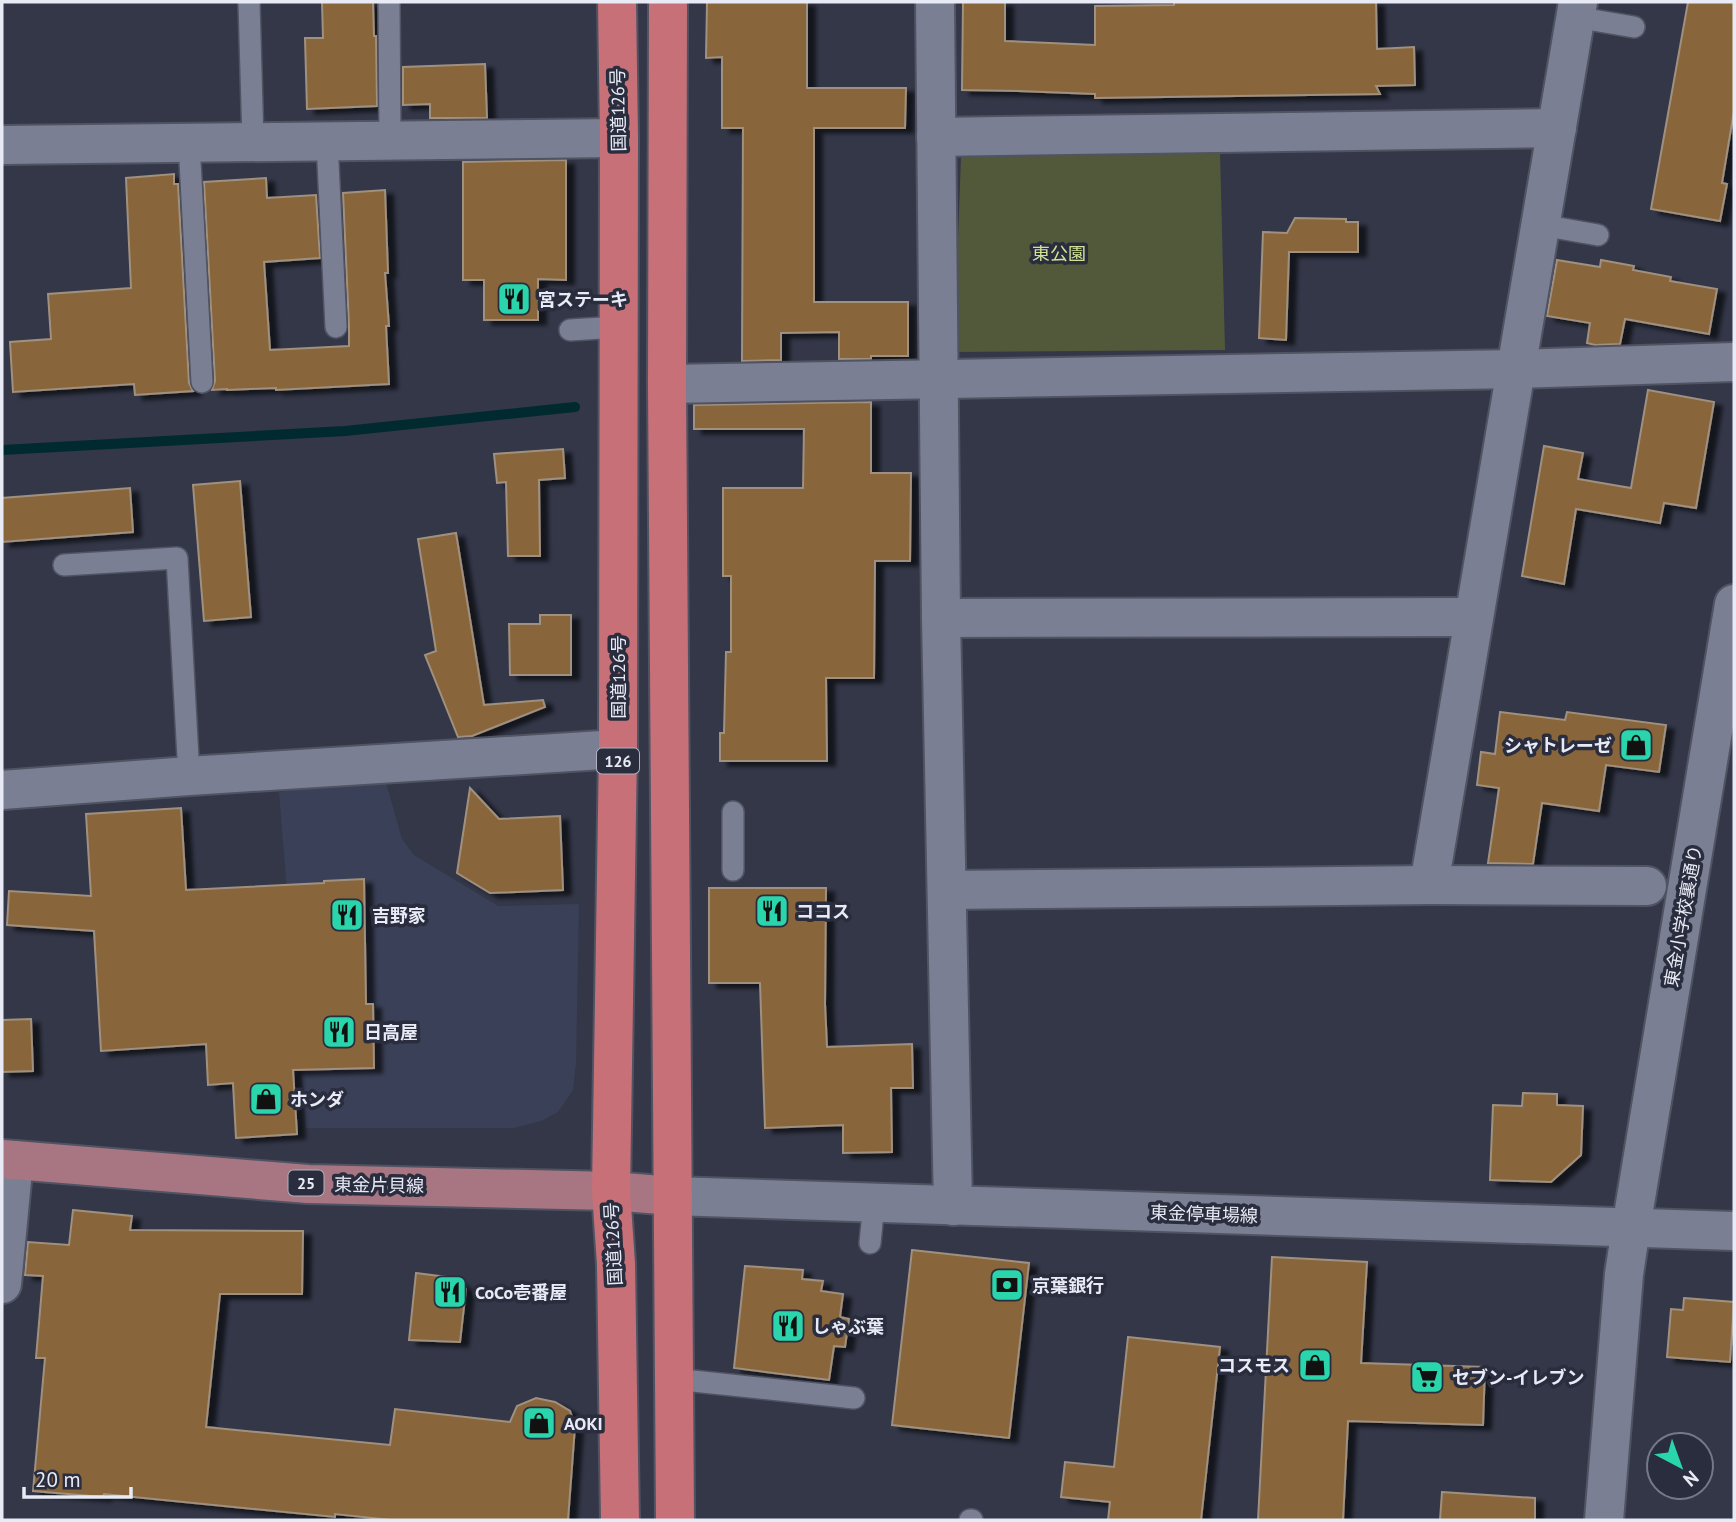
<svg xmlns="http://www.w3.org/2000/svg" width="1736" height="1522" font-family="'PT Sans','Noto Sans JP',sans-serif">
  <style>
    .built { fill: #3a4057 }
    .green { fill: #52593b }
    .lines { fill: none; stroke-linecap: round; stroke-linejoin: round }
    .stream { stroke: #002a30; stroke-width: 10 }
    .building { fill: #89653a; stroke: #a0907f; stroke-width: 2; filter: url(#shadow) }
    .lane-casing { stroke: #505362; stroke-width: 24 }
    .street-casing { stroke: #505362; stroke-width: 42 }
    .secondary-casing { stroke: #505362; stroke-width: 42 }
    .primary-casing { stroke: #505362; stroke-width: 42 }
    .highway-casing { stroke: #505362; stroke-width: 42 }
    .lane { stroke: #7a7f93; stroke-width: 21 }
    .street { stroke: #7a7f93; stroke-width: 38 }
    .secondary { stroke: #7a7f93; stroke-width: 38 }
    .primary { stroke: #a87683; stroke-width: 38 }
    .highway { stroke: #c77078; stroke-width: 38 }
    .labels { text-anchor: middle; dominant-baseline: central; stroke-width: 7; stroke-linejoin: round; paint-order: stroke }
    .shield { fill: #292d3d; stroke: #afb2be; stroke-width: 2 }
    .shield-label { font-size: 16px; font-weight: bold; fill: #e8ebf6 }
    .street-label { font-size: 18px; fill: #e8ebf6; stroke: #292d3d }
    .park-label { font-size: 18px; fill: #d0e393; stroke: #292d3d }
    .poi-label { font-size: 18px; font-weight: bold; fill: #e8ebf6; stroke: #292d3d; text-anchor: start }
  </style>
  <defs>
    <filter id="shadow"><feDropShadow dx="8" dy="4.5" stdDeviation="2" flood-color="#0009"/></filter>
  </defs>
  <rect width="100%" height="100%" fill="#333748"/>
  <path class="built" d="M385,779L402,839L414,855L498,906L579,904L576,1063L573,1090L558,1112L541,1121L514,1128H306L279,792Z"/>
  <path class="green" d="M1220,152L1225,350L954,352L961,157Z"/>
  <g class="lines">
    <path class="stream" d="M2,450L345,431L575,407"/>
  </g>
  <g class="building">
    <path d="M322,2H373L374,36H376L377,106L307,109L305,38H323Z"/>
    <path d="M707,2H807V88H906L905,128H814V302H908V356H871V359H839V332L781,333V360L742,361L743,128H722V57L706,58Z"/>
    <path d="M963,2H1005V41L1095,45V6L1174,5V2H1376L1377,49L1414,47L1415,85L1376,86L1380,94L1095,98V94L1018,91L962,90Z"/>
    <path d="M1688,2H1734V111L1722,183L1727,184L1720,221L1651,209Z"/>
    <path d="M485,64L487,118H430V104L403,105V67Z"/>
    <path d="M566,160V280L538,279V320H484V280H463V162Z"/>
    <path d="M174,174V184H178L189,383L193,391L135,395L134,384L13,392L10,342L51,339L48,294L131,288L126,178Z"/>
    <path d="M266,178L267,198L316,195L320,258L264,262L270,350L349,346V326L343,193L385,190L388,273H385L389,326H386L389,384L276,390V388L227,390V389L212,390L215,381L204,182Z"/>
    <path d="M1295,218L1346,219V222H1358V252H1289L1286,340L1259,338L1263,232L1287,233Z"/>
    <path d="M1557,260L1600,267L1601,260L1634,266L1633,270L1671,277L1670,281L1717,289L1709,334L1625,319L1620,344L1595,345L1587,343L1590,323L1547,316Z"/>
    <path d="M1648,390L1714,402L1696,508L1664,503L1660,523L1576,509L1564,584L1522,576L1544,446L1583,453L1578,479L1631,488Z"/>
    <path d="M871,402V473H911L910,561H875L874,678H826L827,761H720V733H724L726,652H731V576H723V488H803L804,429H694V405Z"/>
    <path d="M563,449L565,478L539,480L540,556H508L506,482L497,483L494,454Z"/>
    <path d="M240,481L251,617L204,621L193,485Z"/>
    <path d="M130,488L133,532L2,542V498Z"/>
    <path d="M456,533L484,705L543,700L545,707L472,736L458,737L425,655L436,651L418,539Z"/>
    <path d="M540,615H571V675H510L509,624H540Z"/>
    <path d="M1500,712L1565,720L1567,712L1666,725L1659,772L1606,765L1599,811L1542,803L1533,864L1488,863L1499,788L1477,785L1481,752L1495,754Z"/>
    <path d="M470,788L499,819L560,816L563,890L490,893L457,873Z"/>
    <path d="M181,808L186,890L324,883V881L364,879L366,1004H373L374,1068L293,1070L297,1134L236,1138L233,1083L208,1085L206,1044L101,1051L94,931L7,925L9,891L91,896L86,814Z"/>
    <path d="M709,888H826L825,1004L827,1047L912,1044L913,1088H891L892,1152L843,1153V1125L765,1128L760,983H709Z"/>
    <path d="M31,1019L33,1071L2,1072V1020Z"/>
    <path d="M1523,1093L1557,1094V1105L1583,1106L1581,1155L1551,1182L1490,1180L1493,1105L1522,1106Z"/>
    <path d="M73,1210L132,1216L130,1230L303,1231L302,1294H220L206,1427L390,1445L395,1409L510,1422L517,1406L536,1398L555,1402L570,1411L575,1426L568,1520H391L335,1514V1517L104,1494L103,1497L33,1491L45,1358H36L43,1276L25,1275L28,1242L69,1245Z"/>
    <path d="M912,1250L1029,1263L1009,1438L892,1425Z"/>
    <path d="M1272,1257L1367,1262L1361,1363L1485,1367L1483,1425L1348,1421L1343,1520H1258Z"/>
    <path d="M745,1266L803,1270L802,1279L823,1281L821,1291L843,1294L840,1317L849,1319L845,1347L834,1346L829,1380L734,1368Z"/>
    <path d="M416,1273L455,1278L466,1289L460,1342L409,1340Z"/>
    <path d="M1684,1298L1734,1302L1730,1362L1667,1357L1671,1309L1683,1310Z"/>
    <path d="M1128,1337L1220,1347L1201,1520H1108L1110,1502L1061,1497L1065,1462L1114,1467Z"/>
    <path d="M1442,1492L1535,1498V1520H1440Z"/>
  </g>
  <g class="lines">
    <defs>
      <g id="lane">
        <path d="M249,2L253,142"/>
        <path d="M389,2L390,141"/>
        <path d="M1575,17L1634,27"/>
        <path d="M327,142L336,327"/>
        <path d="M189,143L202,382"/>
        <path d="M1541,225L1598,235"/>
        <path d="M570,330L619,327"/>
        <path d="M64,565L177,558L189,776"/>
        <path d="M733,812V870"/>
        <path d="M870,1243L874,1203"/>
        <path d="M674,1379L854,1398"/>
        <path d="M970,1520H972"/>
      </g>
      <g id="street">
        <path d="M935,2L941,618L953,1206"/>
        <path d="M936,137L1557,128"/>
        <path d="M2,145L619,138"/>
        <path d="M667,384L1517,369L1734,362"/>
        <path d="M941,618L1474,617"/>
        <path d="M2,790L189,776L618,749"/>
        <path d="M1429,885L1578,2"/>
        <path d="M947,890L1429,885L1647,886"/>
        <path d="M2,1284L14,1160"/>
        <path d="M1604,1520L1624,1274L1631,1228"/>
      </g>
      <g id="secondary">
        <path d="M673,1196L1734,1231"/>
        <path d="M1631,1228L1734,604"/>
      </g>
      <path id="primary" d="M2,1159L308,1184L611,1191L673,1196"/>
      <g id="highway">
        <path d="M617,2L619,138L618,749L611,1191L616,1264L620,1520"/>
        <path d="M668,2L667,384L675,1520"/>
      </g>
    </defs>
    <use href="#lane" class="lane-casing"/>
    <use href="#street" class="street-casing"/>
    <use href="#secondary" class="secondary-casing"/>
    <use href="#primary" class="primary-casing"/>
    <use href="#highway" class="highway-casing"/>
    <use href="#lane" class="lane"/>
    <use href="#street" class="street"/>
    <use href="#secondary" class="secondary"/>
    <use href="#primary" class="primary"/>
    <use href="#highway" class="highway"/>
  </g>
  <defs>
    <symbol id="restaurant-square" viewBox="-11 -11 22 22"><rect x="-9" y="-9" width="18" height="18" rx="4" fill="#2bd5ac" stroke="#292d3d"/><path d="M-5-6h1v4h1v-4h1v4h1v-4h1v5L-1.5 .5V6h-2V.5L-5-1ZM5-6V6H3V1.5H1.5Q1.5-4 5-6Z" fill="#111"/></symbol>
    <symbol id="shop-square" viewBox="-11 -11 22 22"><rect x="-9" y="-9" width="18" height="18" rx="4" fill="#2bd5ac" stroke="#292d3d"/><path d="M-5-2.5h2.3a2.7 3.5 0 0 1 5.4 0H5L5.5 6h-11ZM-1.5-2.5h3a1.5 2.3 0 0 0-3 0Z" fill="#111"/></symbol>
    <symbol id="bank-square" viewBox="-11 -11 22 22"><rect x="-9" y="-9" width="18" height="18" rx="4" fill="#2bd5ac" stroke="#292d3d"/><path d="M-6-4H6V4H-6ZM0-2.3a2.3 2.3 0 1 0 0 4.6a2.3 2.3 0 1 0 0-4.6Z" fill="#111"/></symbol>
    <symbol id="supermarket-square" viewBox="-11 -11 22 22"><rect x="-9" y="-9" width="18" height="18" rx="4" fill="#2bd5ac" stroke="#292d3d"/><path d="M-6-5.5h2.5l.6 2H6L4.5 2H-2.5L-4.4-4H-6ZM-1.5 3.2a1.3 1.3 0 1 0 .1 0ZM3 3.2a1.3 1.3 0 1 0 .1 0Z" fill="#111"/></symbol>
  </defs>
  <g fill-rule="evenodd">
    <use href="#restaurant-square" x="495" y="280" width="38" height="38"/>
    <use href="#shop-square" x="1617" y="726" width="38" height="38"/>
    <use href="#restaurant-square" x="753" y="892" width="38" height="38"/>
    <use href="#restaurant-square" x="328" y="896" width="38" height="38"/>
    <use href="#restaurant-square" x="320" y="1013" width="38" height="38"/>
    <use href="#shop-square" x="247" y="1080" width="38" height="38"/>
    <use href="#bank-square" x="988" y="1266" width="38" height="38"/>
    <use href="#restaurant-square" x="431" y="1273" width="38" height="38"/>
    <use href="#restaurant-square" x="769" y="1307" width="38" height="38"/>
    <use href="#shop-square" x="1296" y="1346" width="38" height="38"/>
    <use href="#supermarket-square" x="1408" y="1358" width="38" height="38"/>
    <use href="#shop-square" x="520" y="1404" width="38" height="38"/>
  </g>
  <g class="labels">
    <g class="shield">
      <rect x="597" y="748.5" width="42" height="25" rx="5"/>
      <rect x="288.5" y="1170.5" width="35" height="25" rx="5"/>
    </g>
    <g class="shield-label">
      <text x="618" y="761">126</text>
      <text x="306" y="1183">25</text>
    </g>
    <g class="street-label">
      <text transform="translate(618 110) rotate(-91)">国道126号</text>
      <text transform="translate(618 677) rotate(-90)">国道126号</text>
      <text transform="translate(1683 916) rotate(-80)">東金小学校裏通り</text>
      <text transform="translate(379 1185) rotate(1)">東金片貝線</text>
      <text transform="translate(1204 1214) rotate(2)">東金停車場線</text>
      <text transform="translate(613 1244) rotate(-93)">国道126号</text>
    </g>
    <g class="park-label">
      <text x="1059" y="253">東公園</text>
    </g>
    <g class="poi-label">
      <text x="538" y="299">宮ステーキ</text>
      <text x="1612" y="745" text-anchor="end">シャトレーゼ</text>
      <text x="796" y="911">ココス</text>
      <text x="372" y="915">吉野家</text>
      <text x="364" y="1032">日高屋</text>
      <text x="290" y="1099">ホンダ</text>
      <text x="1032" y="1285">京葉銀行</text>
      <text x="475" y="1292">CoCo壱番屋</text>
      <text x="812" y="1326">しゃぶ葉</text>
      <text x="1290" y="1365" text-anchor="end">コスモス</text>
      <text x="1452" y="1377">セブン-イレブン</text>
      <text x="564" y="1423">AOKI</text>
    </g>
  </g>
  <rect width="1736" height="1522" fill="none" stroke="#e8ebf6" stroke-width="7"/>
  <g transform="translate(1680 1466) rotate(139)"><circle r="33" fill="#292d3d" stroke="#757987" stroke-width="2"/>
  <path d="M0-5L12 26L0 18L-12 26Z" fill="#2bd5ac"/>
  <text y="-10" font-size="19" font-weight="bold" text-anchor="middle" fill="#e8ebf6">N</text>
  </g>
  <path d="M24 1487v10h107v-10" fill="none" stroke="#e8ebf6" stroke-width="3.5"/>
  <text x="35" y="1487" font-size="21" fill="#e8ebf6" stroke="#292d3d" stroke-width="5" paint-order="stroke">20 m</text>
</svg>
